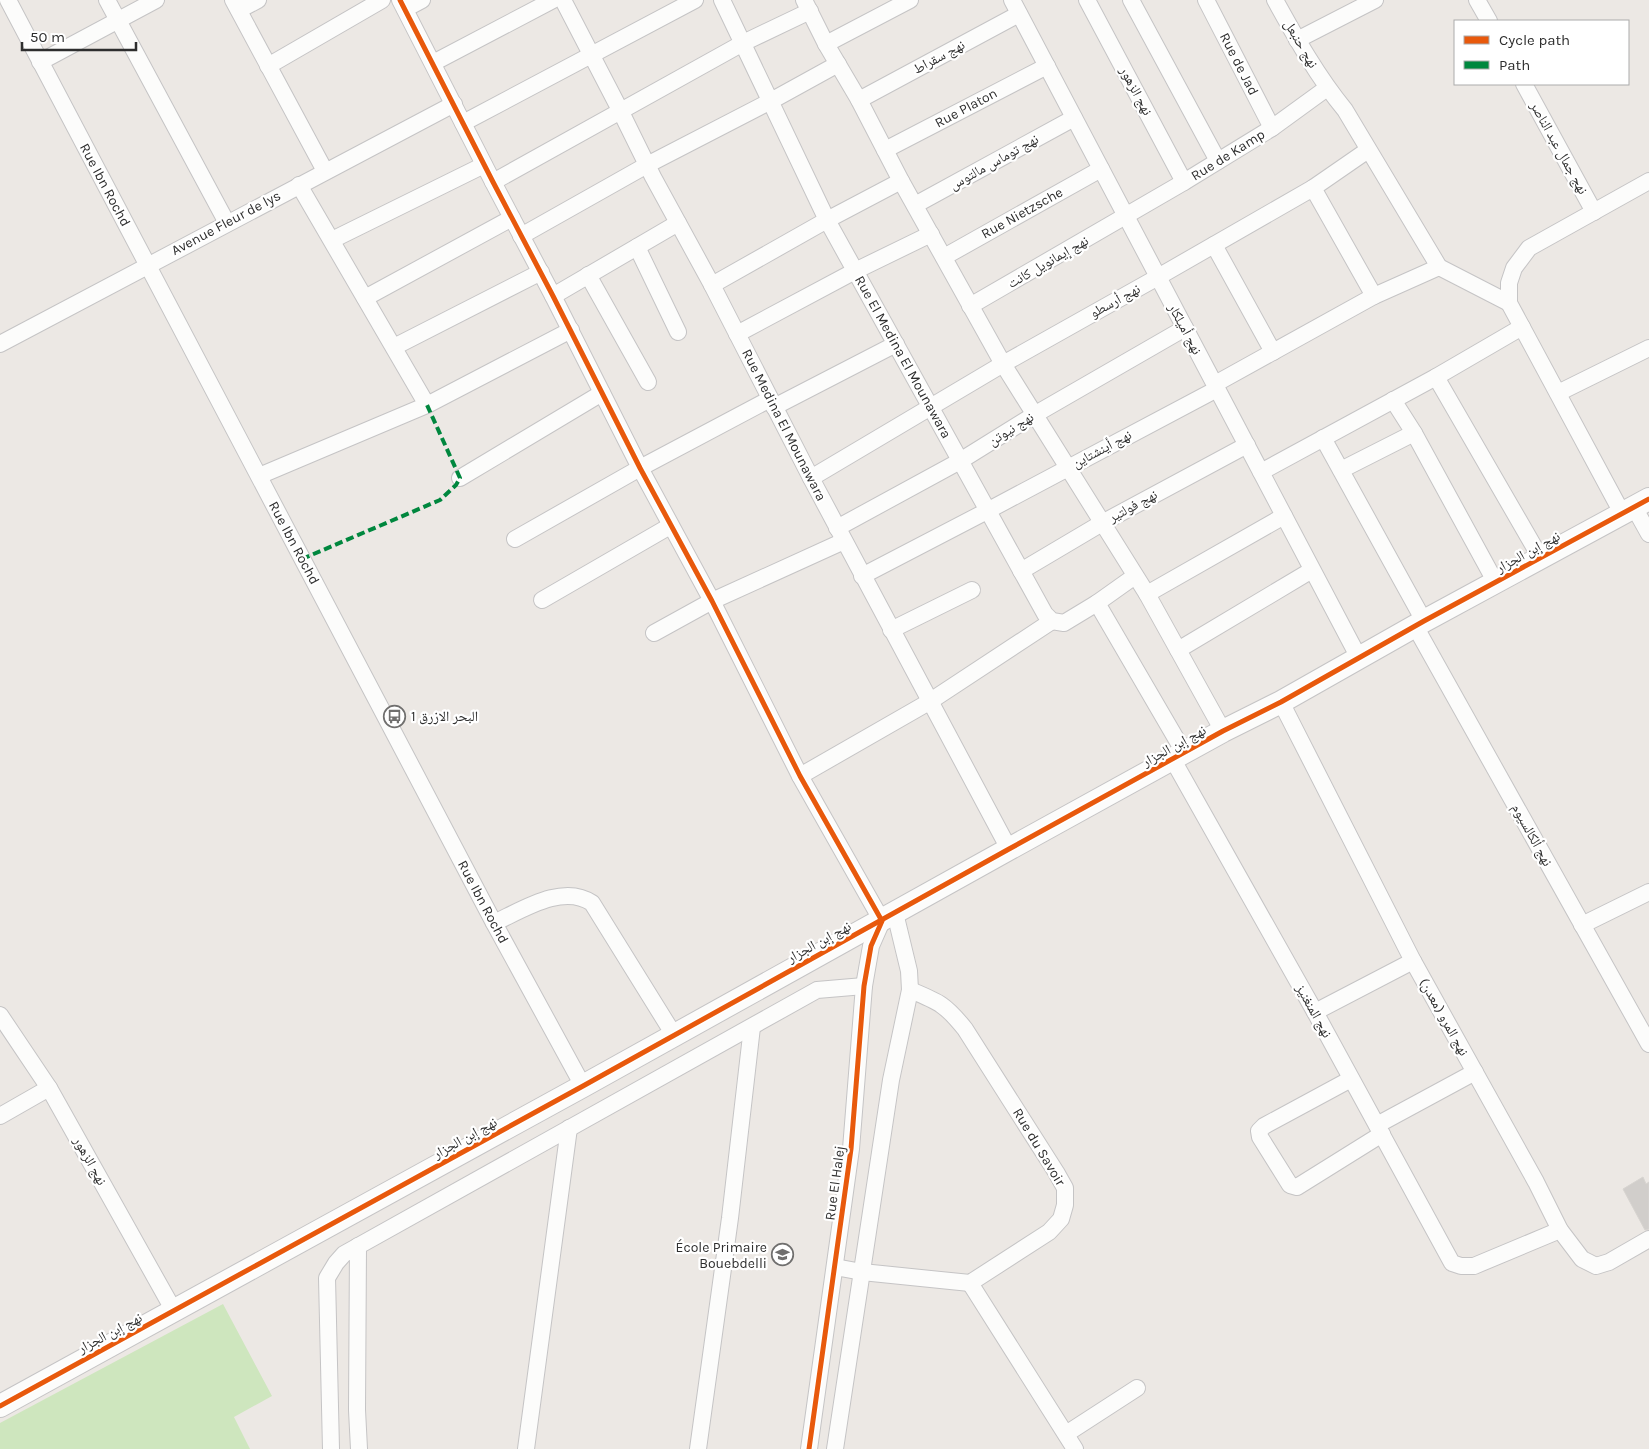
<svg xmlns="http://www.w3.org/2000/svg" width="1649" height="1449" font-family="Karla,'Noto Naskh Arabic',sans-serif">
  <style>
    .green { fill: #cee6be }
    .building { fill: #d1cecb; stroke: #d7d4d0 }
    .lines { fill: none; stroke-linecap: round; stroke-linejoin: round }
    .street-casing { stroke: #c5c4c5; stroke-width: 18 }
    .secondary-casing { stroke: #c5c4c5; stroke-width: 24 }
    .street { stroke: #fcfcfb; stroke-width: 16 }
    .secondary { stroke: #fcfcfb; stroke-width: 22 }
    .quiet { stroke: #00873e; stroke-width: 4; stroke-dasharray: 8 4; stroke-linecap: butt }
    .cycleway-casing { stroke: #fff; stroke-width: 8 }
    .cycleway { stroke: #e8590c; stroke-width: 5 }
    .labels { text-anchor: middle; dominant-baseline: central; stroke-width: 4.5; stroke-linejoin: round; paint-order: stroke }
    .street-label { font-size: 14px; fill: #2e2e2e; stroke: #fff }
    .poi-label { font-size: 14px; fill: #2e2e2e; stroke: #fff; text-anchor: start }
  </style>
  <rect width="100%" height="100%" fill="#ece8e4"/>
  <path class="green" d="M223,1304L272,1396L234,1417L250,1449H0V1423Z"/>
  <path class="building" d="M1643,1177L1646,1184L1649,1182V1229L1645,1230L1623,1189Z"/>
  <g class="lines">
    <defs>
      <g id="street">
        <path d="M8,0L494,923L583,1086"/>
        <path d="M107,0L227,223"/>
        <path d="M233,0L325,171"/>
        <path d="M400,0L493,182L553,296L640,468L712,601L800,776L882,921L871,946L864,986L851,1149L809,1449"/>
        <path d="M563,0L620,110L653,177L712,285L811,478L1009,849"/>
        <path d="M722,0L827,220L1045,614L1052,621L1064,623L1097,603L1135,576"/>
        <path d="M804,0L826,44L859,100L901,181L1003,364L1147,594L1223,731"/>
        <path d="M1012,0L1359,658"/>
        <path d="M1087,0L1184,182"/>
        <path d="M1131,0L1218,161"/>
        <path d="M1206,0L1272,128"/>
        <path d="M1275,0C1296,38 1317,76 1345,110L1439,267L1509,303"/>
        <path d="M1477,0L1489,21"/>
        <path d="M405,9L422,0"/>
        <path d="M239,10L258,0"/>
        <path d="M1297,40L1375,0"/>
        <path d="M826,44L910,0"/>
        <path d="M40,62L156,0"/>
        <path d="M433,63L553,0"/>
        <path d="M268,66L382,0"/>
        <path d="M1524,84L1594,212"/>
        <path d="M859,100L1019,14"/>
        <path d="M463,123L695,0"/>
        <path d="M885,150L1047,66"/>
        <path d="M493,182L743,43L810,11"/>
        <path d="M299,185L427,405"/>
        <path d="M1313,188L1368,150"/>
        <path d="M915,205L1074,118"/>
        <path d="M521,236L647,165L769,102L838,64"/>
        <path d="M332,240L484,165"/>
        <path d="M1214,245L1273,352"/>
        <path d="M637,247L678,332"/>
        <path d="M944,257L1101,169"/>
        <path d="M588,275L648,382"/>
        <path d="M712,285L827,220L901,181"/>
        <path d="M553,296L678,223"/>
        <path d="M365,298L512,218"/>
        <path d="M970,306L1184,182L1272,128L1327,88"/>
        <path d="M737,334L855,271L931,234"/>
        <path d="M0,344L454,104"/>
        <path d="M394,347L541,272"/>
        <path d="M1436,377L1522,327"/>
        <path d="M1215,384L1374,296L1439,267"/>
        <path d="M1558,393L1649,348"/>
        <path d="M1393,400L1414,433L1496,583"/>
        <path d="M774,407L896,344"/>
        <path d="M1323,438L1424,621"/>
        <path d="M1341,470L1414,433"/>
        <path d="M1261,472L1436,377L1540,557"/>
        <path d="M259,476L427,405L571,330"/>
        <path d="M460,478L602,393"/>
        <path d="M811,478L1003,364L1158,277L1313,188L1374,296"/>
        <path d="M1634,507L1649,534"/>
        <path d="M1622,513L1509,303V283L1514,268L1529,248L1649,181"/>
        <path d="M837,528L960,461L1034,415L1185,328"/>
        <path d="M515,539L640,468L770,399"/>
        <path d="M1021,571L1102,523L1247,445"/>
        <path d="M862,576L987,511L1217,389"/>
        <path d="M1147,594L1284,516"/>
        <path d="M542,600L670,526"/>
        <path d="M1097,603L1185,754"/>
        <path d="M1415,626L1649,1044"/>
        <path d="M891,630L972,590"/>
        <path d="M654,633L712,601L844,541"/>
        <path d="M1178,650L1312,570"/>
        <path d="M1281,702L1413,961L1536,1182L1560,1230L1582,1259L1596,1266L1609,1262L1649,1239"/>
        <path d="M1173,760L1315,1012L1452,1263L1461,1266H1474L1560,1230"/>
        <path d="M800,776L929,702L1052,621"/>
        <path d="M494,923C522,910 563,883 592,903L674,1035"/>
        <path d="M1582,925L1649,892"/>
        <path d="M1315,1012L1413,961"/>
        <path d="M0,1015L49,1088L174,1311"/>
        <path d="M1351,1079L1264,1126L1259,1131L1260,1137L1290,1185L1297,1187L1382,1134"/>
        <path d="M0,1116L49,1088"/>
        <path d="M1377,1125L1475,1072"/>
        <path d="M358,1246L357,1410L359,1449"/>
        <path d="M835,1267L862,1272L970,1283L1049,1232L1061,1219L1065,1205V1188L1056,1172L965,1029C945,1004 939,1002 910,990"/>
        <path d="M970,1283L1075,1449"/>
        <path d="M1066,1434L1137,1388"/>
        <path d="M331,1449L327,1278L336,1263L344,1254L817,990L864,986"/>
        <path d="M526,1449L569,1128"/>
        <path d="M698,1449L730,1218L752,1027"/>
        <path d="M835,1449L891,1080L910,990L909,971L895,913"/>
      </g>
      <path id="secondary" d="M0,1406L583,1086L1009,849L1223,731L1281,702L1424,621L1649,499"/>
    </defs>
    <use href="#street" class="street-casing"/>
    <use href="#secondary" class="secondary-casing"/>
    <use href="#street" class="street"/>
    <use href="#secondary" class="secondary"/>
    <path class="quiet" d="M302,559L440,500L456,485L460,478L427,405"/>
    <defs>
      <g id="cycleway">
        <path d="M400,0L493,182L553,296L640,468L712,601L800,776L882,921L871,946L864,986L851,1149L809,1449"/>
        <path d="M0,1406L583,1086L1009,849L1223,731L1281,702L1424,621L1649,499"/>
      </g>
    </defs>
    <use href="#cycleway" class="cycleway-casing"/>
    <use href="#cycleway" class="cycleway"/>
  </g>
  <defs>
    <symbol id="bus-ring" viewBox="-11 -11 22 22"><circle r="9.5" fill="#fff" stroke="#706f6e" stroke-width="1.5"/><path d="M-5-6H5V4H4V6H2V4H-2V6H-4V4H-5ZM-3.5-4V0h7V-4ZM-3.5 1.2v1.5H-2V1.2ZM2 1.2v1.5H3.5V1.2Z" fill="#706f6e"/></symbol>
    <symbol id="school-ring" viewBox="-11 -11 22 22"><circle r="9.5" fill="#fff" stroke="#706f6e" stroke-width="1.5"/><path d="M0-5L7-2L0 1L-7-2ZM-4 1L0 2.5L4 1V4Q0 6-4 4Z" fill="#706f6e"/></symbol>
  </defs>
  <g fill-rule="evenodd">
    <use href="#bus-ring" x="382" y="704" width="25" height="25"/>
    <use href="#school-ring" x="770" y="1242" width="25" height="25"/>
  </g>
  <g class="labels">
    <g class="street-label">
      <text transform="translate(1301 44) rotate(60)">نهج حنبعل</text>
      <text transform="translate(939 57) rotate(-28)">نهج سقراط</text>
      <text transform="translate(1239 64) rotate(63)">Rue de Jad</text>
      <text transform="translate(1136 91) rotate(62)">نهج الزهور</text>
      <text transform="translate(966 108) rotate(-28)">Rue Platon</text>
      <text transform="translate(1559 148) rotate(61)">نهج جمال عبد الناصر</text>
      <text transform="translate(1228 155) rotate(-32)">Rue de Kamp</text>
      <text transform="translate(994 162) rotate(-29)">نهج توماس مالتوس</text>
      <text transform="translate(105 185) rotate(62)">Rue Ibn Rochd</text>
      <text transform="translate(1022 213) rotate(-29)">Rue Nietzsche</text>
      <text transform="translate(226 223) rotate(-28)">Avenue Fleur de lys</text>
      <text transform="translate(1048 262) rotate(-30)">نهج إيمانويل كانت</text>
      <text transform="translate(1115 301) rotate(-29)">نهج أرسطو</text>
      <text transform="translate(1185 329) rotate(62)">نهج أميلكار</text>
      <text transform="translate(903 357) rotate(61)">Rue El Medina El Mounawara</text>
      <text transform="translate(784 425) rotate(63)">Rue Medina El Mounawara</text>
      <text transform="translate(1011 429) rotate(-32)">نهج نيوتن</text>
      <text transform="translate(1102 449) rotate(-28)">نهج أينشتاين</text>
      <text transform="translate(1133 506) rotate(-28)">نهج فولتير</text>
      <text transform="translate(294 543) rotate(62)">Rue Ibn Rochd</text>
      <text transform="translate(1528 552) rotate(-29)">نهج إبن الجزار</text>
      <text transform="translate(1174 746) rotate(-29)">نهج إبن الجزار</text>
      <text transform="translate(1532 835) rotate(61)">نهج ألكالسيوم</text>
      <text transform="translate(483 902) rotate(62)">Rue Ibn Rochd</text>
      <text transform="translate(819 942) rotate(-29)">نهج إبن الجزار</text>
      <text transform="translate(1314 1011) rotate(61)">نهج المنغنيز</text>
      <text transform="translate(1444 1017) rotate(61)">نهج المرو (معدن)</text>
      <text transform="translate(465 1138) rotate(-29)">نهج إبن الجزار</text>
      <text transform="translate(1039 1147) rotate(59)">Rue du Savoir</text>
      <text transform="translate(90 1161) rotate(61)">نهج الزهور</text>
      <text transform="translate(835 1183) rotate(-82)">Rue El Halej</text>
      <text transform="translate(110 1333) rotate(-28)">نهج إبن الجزار</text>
    </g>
    <g class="poi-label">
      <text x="411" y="716">1 البحر الازرق</text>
      <text x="767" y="1247" text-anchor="end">École Primaire<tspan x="767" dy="16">Bouebdelli</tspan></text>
    </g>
  </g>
  <rect x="1454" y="20" width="175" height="65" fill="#ffffff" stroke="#ababab"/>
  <rect x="1464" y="36" width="25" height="8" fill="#e8590c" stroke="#ababab"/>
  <text x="1499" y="45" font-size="15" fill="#2e2e2e">Cycle path</text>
  <rect x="1464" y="61" width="25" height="8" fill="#00873e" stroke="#ababab"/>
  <text x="1499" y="70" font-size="15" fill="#2e2e2e">Path</text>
  <path d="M22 42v8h114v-8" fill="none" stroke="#2e2e2e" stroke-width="2.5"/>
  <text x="30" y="42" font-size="15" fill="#2e2e2e" stroke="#ffffff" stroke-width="4" paint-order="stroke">50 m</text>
</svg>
